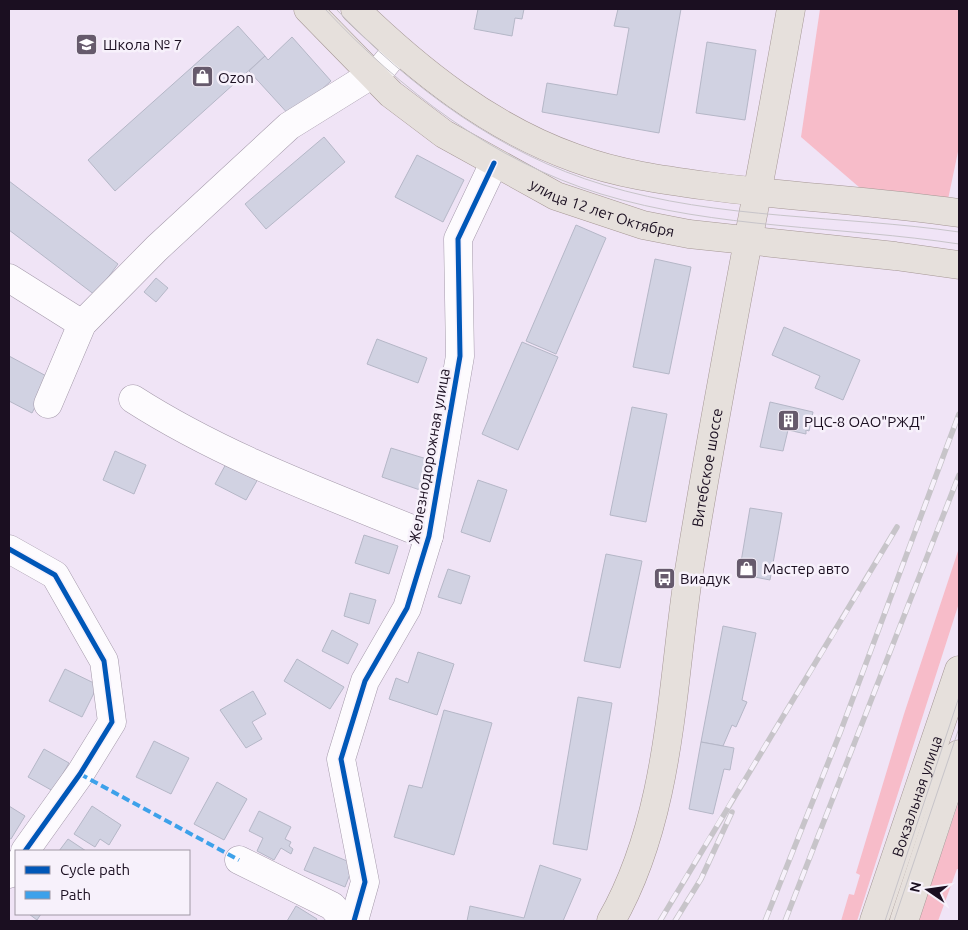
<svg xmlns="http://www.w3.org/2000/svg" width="968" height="930" font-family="Ubuntu,sans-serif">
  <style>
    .green { fill: #f7bcc9 }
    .building { fill: #d1d2e2; stroke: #b5b7c7 }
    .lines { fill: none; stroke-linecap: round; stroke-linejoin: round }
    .minor-casing { stroke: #a59aab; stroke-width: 29 }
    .major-casing { stroke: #a59795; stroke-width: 29 }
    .minor { stroke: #fdfbfe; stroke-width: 28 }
    .major { stroke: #e6e0dc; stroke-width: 28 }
    .tram { stroke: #c7c4c9; stroke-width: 1 }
    .rail-casing { stroke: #c7c4c9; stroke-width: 5.5 }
    .rail { stroke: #f7f1fb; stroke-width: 4; stroke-dasharray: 11; stroke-linecap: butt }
    .quiet { stroke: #3da1ea; stroke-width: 4; stroke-dasharray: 8 4; stroke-linecap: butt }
    .cycleway-casing { stroke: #f7f1fb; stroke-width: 8 }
    .cycleway { stroke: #0057b8; stroke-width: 5 }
    .labels { text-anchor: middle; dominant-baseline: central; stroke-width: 5; stroke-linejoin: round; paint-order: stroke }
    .poi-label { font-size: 15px; fill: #1b0f21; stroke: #f7f1fb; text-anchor: start }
    .street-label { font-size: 15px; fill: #1b0f21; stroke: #f7f1fb }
  </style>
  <rect width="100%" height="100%" fill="#f0e4f6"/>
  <g class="green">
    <path d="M820,9H959V147L946,209L867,194L801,137Z"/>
    <path d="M959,548V603L857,921H841L849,894L854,895L860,875L856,873L904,714Z"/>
    <path d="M959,801V869H957L938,921H918Z"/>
  </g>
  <g class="building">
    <path d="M478,9H524L522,19L515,18L512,36L474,29Z"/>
    <path d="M618,9H681L659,133L542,112L547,83L617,95L629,28L614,26Z"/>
    <path d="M238,26L265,56L115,191L88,160Z"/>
    <path d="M292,37L331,81L291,117L249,71L265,56L268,60Z"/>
    <path d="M707,42L756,50L745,120L696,113Z"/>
    <path d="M324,137L345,162L266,229L245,204Z"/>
    <path d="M417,155L464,180L443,222L395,197Z"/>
    <path d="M9,181L118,264L95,295L9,230Z"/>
    <path d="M576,225L606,238L556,354L526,341Z"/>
    <path d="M655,259L691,267L669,374L633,367Z"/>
    <path d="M156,278L168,288L156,302L144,292Z"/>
    <path d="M784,327L860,360L843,400L815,388L820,376L772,355Z"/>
    <path d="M377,339L427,358L418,383L367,364Z"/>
    <path d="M522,342L558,357L518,450L482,434Z"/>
    <path d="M9,356L50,378L32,413L9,401Z"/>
    <path d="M770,402L813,412L809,431L806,430V434L788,430L783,451L760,447Z"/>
    <path d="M632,407L667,414L646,522L610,515Z"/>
    <path d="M391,448L430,460L420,490L382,477Z"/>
    <path d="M115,451L146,465L134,494L103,480Z"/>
    <path d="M227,462L258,479L246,500L215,484Z"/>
    <path d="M478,480L507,490L490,542L461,532Z"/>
    <path d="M750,508L782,513L770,580L739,574Z"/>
    <path d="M364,535L398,546L389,574L355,563Z"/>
    <path d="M606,554L642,561L620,668L584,661Z"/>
    <path d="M448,569L470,576L461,604L438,597Z"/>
    <path d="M350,593L376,600L369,624L344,616Z"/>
    <path d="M723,626L756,633L742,700L747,702L736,727L732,725L723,746L701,742Z"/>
    <path d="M332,630L358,644L348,664L322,651Z"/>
    <path d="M418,652L454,664L437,715L389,699L396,678L408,683Z"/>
    <path d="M297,659L344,687L330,709L284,681Z"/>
    <path d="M65,669L98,685L82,717L49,701Z"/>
    <path d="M253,691L266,714L252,722L262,739L246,748L220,710Z"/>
    <path d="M578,697L612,703L587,850L553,844Z"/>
    <path d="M444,710L492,723L454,855L394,837L409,785L422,788Z"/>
    <path d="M154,741L189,758L171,794L136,777Z"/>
    <path d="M701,742L734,748L730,770L724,769L713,814L689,809Z"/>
    <path d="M44,749L69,763L53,791L28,777Z"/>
    <path d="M217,782L247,799L224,840L194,824Z"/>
    <path d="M9,806L25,816L11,839L9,838Z"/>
    <path d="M92,806L121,825L109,845L100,839L95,847L74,834Z"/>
    <path d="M259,811L291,827L285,839L291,842L289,846L293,849L291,854L281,848L274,860L257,851L263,838L249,831Z"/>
    <path d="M68,839L86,851H59Z"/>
    <path d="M314,847L354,864L345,887L304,870Z"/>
    <path d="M540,865L581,879L563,921H467L470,906L524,918Z"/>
    <path d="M296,906L317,919L316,921H287Z"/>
    <path d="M29,914H41L37,920Z"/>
  </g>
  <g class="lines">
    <defs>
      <g id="minor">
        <path d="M9,278L82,324"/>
        <path d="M133,399C225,458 329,495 429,536"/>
        <path d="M48,404L82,324L157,248L289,126L371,75L383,67L397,50"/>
        <path d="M9,549L55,575L104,661L112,722L80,774L25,851"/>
        <path d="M239,860L332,906L345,921"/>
        <path d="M9,874L16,864"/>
        <path d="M354,921L365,882L341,759L365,681L407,608L429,536L460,356L458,239L494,163"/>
      </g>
      <g id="major">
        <path id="s1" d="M308,9L391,94L444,134L556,196L643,225L689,234L895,256L959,265"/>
        <path d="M355,9C418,70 490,128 575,158C618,174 663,180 708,186C791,197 876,201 959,213"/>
        <path id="s2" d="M611,921C671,816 671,688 689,571C719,383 758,196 791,9"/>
        <path id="s3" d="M874,921L959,670"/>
        <path d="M904,921L959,754"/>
      </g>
    </defs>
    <use href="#minor" class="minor-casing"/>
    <use href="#major" class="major-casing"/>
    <use href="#minor" class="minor"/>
    <use href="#major" class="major"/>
    <g class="tram">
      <path d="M325,9C401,90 493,161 601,194C716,229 841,226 959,244"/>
      <path d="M336,9C410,87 500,154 604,185C719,220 842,215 959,232"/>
      <path d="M885,921L959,697"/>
      <path d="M894,921L959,728"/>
    </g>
    <defs>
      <g id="rail">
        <path d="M660,921C738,789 819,659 897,527"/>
        <path d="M675,921L701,879L732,812"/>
        <path d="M765,921L840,733L959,414"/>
        <path d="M785,921L959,475"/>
      </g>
    </defs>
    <use href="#rail" class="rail-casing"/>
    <use href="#rail" class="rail"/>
    <path class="quiet" d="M80,774L239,860"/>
    <defs>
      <g id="cycleway">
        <path d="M9,549L55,575L104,661L112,722L80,774L25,851"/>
        <path d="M354,921L365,882L341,759L365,681L407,608L429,536L460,356L458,239L494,163"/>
      </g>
    </defs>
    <use href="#cycleway" class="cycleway-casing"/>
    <use href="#cycleway" class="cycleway"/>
  </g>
  <defs>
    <symbol id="school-square" viewBox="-11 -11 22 22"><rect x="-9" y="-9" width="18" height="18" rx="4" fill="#665a6c" stroke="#f7f1fb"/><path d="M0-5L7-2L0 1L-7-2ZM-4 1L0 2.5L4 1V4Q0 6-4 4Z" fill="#fff"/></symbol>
    <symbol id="shop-square" viewBox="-11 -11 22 22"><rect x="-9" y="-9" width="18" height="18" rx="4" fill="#665a6c" stroke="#f7f1fb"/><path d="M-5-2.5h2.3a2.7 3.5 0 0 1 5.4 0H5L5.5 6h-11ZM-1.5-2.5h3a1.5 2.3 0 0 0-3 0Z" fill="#fff"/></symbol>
    <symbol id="building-square" viewBox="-11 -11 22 22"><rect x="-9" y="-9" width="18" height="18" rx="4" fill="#665a6c" stroke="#f7f1fb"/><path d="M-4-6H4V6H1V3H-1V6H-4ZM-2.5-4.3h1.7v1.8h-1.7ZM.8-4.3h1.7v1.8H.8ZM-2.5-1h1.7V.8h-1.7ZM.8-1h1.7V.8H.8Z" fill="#fff"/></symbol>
    <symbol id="bus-square" viewBox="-11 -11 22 22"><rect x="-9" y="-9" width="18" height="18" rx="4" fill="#665a6c" stroke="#f7f1fb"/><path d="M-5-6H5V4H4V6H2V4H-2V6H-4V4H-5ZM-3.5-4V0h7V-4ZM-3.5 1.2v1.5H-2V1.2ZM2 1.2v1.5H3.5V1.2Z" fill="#fff"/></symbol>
  </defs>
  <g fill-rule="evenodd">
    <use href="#school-square" x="74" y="32" width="25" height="25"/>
    <use href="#shop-square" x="190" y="64" width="25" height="25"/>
    <use href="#building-square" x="776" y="408" width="25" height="25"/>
    <use href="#shop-square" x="734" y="556" width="25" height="25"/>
    <use href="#bus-square" x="652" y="566" width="25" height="25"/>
  </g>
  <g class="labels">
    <g class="poi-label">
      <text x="103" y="44">Школа № 7</text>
      <text x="218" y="77">Ozon</text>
      <text x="804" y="421">РЦС-8 ОАО"РЖД"</text>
      <text x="763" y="568">Мастер авто</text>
      <text x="680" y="578">Виадук</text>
    </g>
    <g class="street-label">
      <text stroke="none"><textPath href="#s1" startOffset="361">улица 12 лет Октября</textPath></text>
      <text transform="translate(429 456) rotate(-80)">Железнодорожная улица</text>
      <text stroke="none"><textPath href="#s2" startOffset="466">Витебское шоссе</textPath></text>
      <text stroke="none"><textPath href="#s3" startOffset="132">Вокзальная улица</textPath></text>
    </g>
  </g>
  <rect width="968" height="930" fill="none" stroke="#1b0f21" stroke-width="20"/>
  <rect x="15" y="850" width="175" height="65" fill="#f7f1fb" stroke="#9f97a4"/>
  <rect x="25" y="866" width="25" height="8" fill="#0057b8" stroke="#9f97a4"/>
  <text x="60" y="875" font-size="15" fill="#1b0f21">Cycle path</text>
  <rect x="25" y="891" width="25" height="8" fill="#3da1ea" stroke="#9f97a4"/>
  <text x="60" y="900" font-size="15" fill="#1b0f21">Path</text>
  <g transform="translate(928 890) rotate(283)" stroke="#f7f1fb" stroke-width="4" paint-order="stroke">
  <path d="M0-4L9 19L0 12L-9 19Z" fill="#1b0f21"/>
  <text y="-8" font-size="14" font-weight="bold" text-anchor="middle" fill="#1b0f21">N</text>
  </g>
</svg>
